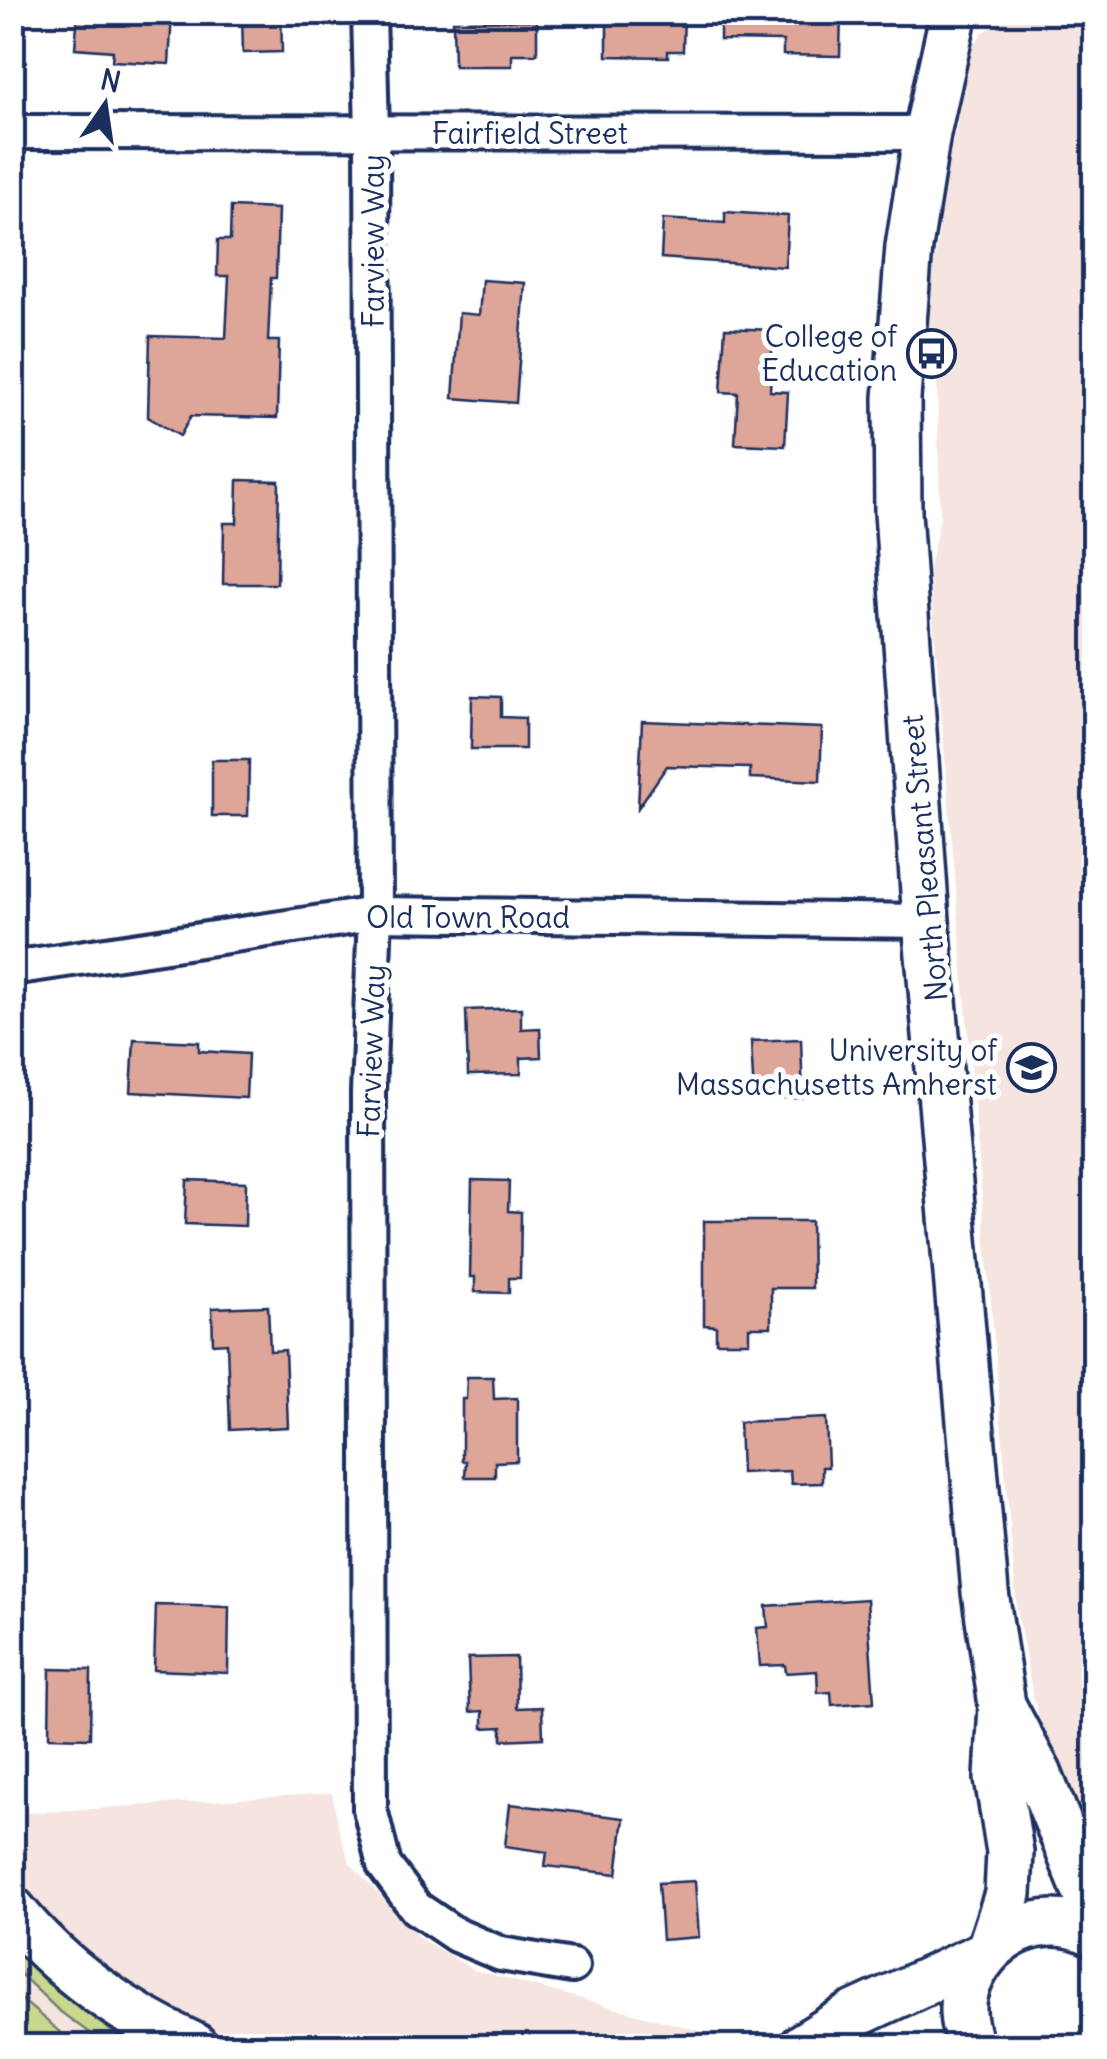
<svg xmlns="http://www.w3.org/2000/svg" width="1107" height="2059" font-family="Delius,sans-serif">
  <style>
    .built { fill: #f5e4e0 }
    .green { fill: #cad88c; stroke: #728475; stroke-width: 2.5 }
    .building { fill: #dea599; stroke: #1b2f5e; stroke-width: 2.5 }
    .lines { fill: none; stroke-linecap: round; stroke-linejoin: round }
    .minor-casing { stroke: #1b2f5e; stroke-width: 40 }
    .secondary-casing { stroke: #1b2f5e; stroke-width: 52 }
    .minor { stroke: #fff; stroke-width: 32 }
    .secondary { stroke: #fff; stroke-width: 45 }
    .labels { text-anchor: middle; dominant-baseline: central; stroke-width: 10; stroke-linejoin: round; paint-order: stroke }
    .street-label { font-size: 30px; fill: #1b2f5e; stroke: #fff }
    .poi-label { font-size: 30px; fill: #1b2f5e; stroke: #fff; text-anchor: end }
  </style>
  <rect width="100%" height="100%" fill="#fff"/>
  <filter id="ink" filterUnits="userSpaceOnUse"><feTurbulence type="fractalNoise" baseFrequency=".01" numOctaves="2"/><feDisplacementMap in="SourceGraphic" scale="20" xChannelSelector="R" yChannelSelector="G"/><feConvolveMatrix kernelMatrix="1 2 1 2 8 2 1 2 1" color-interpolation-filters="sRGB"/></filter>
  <g filter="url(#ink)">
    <g class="built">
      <path d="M1068,13H1094V1859L1056,1772L1033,1697L1017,1610L929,568L940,518L937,379L927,355L928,316L946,176L973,47L982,33L1002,21Z"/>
      <path d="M332,1793L339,1830L350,1863L419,1938L474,1970L756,2046H13L12,1814Z"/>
    </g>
    <g class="green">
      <path d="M13,1946L47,1983L131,2046H107L58,2010L13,1967Z"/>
      <path d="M13,1992L76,2046H13Z"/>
    </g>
    <g class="building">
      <path d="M78,12L172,14L169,64L112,61L113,51L75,48Z"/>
      <path d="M242,12H281L282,52L243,53Z"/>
      <path d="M607,12H684L683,51H668V57L607,56Z"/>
      <path d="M720,12H841L840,56L783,55V41L720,40Z"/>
      <path d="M537,20V54H512V66H454L453,21Z"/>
      <path d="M231,207L278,209L276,278H271L268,341H279L277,418L191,416L180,436L148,417L150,336L226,338L229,276H217L218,240H230Z"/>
      <path d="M725,212L788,216L785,267L661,258L663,219L725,223Z"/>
      <path d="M482,280L525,283L516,403L453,398L459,313L479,315Z"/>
      <path d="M725,328L773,330L770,391L788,392L785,446L735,444L738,393L721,392Z"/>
      <path d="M238,480L279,481L277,584H223L224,523H237Z"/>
      <path d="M472,696L501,697V717L525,718V749H471Z"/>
      <path d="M642,721L822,728L820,781L750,778V768L667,766L638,808Z"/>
      <path d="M212,760H249L248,816H212Z"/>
      <path d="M521,1008V1029L540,1028L541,1057L521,1058V1074L468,1075L466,1010Z"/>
      <path d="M134,1039L199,1042V1051L248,1054L246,1098L131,1092Z"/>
      <path d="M801,1039L803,1098L754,1099L751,1041Z"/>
      <path d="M187,1180L246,1182L245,1226L185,1224Z"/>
      <path d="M472,1180L509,1181L508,1211L521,1212L520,1278H509V1293L475,1292V1277H470Z"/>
      <path d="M704,1221H811L812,1288H771V1327H749V1342H716V1326L704,1325Z"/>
      <path d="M268,1306L270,1351L285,1350L288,1427L230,1430L227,1343L213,1344L212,1308Z"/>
      <path d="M467,1377H493L494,1399L517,1398V1461L495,1462V1477H465L466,1461H462V1399H466Z"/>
      <path d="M826,1418L828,1467H822V1483L791,1484L790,1471L741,1473L739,1422Z"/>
      <path d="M867,1599L874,1702L832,1705L831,1692L818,1693L817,1671L786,1673L785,1665L760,1666L757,1628L768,1627L766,1606Z"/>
      <path d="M156,1605L229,1607L228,1673L154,1670Z"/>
      <path d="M516,1657L517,1708L542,1707L543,1738L502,1740V1727L483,1728V1711L470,1712L468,1658Z"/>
      <path d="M50,1669L91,1670L90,1738L49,1737Z"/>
      <path d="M510,1804L624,1818L617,1874L545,1866L547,1852L505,1846Z"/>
      <path d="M695,1881L699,1937L662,1940L658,1883Z"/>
    </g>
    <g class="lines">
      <defs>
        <g id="minor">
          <path d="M369,12L372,133L375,914L368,1094L370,1809L384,1865L416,1908L456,1935L501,1954L572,1966"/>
          <path d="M12,132L927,133"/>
          <path d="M12,968L375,914L926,921"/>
        </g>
        <g id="secondary">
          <path d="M954,12L927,133L909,247L897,398L898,512L926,921L985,1592L1002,1705L998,1778L1010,1852L1008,1894L991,1946"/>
          <path d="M1002,1705L1038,1773L1094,1912"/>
          <path d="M12,1910C59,1969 126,2015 194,2046"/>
          <path d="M803,2046L853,2015L983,1955"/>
          <path d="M970,2046C965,2029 960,2011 965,1993C981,1936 1042,1906 1094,1933"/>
        </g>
      </defs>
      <use href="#minor" class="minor-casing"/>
      <use href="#secondary" class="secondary-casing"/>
      <use href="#minor" class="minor"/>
      <use href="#secondary" class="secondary"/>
    </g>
  </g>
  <defs>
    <symbol id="bus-ring" viewBox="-11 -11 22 22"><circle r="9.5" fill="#fff" stroke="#1b2f5e" stroke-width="1.5"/><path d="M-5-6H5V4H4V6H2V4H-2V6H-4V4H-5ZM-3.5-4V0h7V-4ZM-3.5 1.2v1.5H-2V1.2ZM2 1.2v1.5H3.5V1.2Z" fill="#1b2f5e"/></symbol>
    <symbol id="university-ring" viewBox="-11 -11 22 22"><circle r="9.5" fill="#fff" stroke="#1b2f5e" stroke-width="1.5"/><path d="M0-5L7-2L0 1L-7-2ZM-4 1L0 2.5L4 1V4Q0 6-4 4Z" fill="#1b2f5e"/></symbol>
  </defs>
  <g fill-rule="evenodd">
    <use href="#bus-ring" x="904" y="326" width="55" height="55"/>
    <use href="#university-ring" x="1004" y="1040" width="55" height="55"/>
  </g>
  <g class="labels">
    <g class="street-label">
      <text x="530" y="133">Fairfield Street</text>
      <text transform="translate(373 241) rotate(-90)">Farview Way</text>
      <text transform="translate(924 858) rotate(-95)">North Pleasant Street</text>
      <text x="468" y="917">Old Town Road</text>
      <text transform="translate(371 1051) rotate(-88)">Farview Way</text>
    </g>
    <g class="poi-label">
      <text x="897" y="336">College of<tspan x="897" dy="34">Education</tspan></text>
      <text x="997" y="1050">University of<tspan x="997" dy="34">Massachusetts Amherst</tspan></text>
    </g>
  </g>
  <rect width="1107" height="2059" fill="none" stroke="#fff" stroke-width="50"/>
  <rect x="25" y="25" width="1057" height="2009" fill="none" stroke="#1b2f5e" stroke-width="4" filter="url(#ink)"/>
  <g transform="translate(105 105) rotate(13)" stroke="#ffffff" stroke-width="8" paint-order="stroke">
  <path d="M0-8L18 38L0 25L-18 38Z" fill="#1b2f5e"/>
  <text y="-15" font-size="28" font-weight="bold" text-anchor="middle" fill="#1b2f5e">N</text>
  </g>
</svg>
